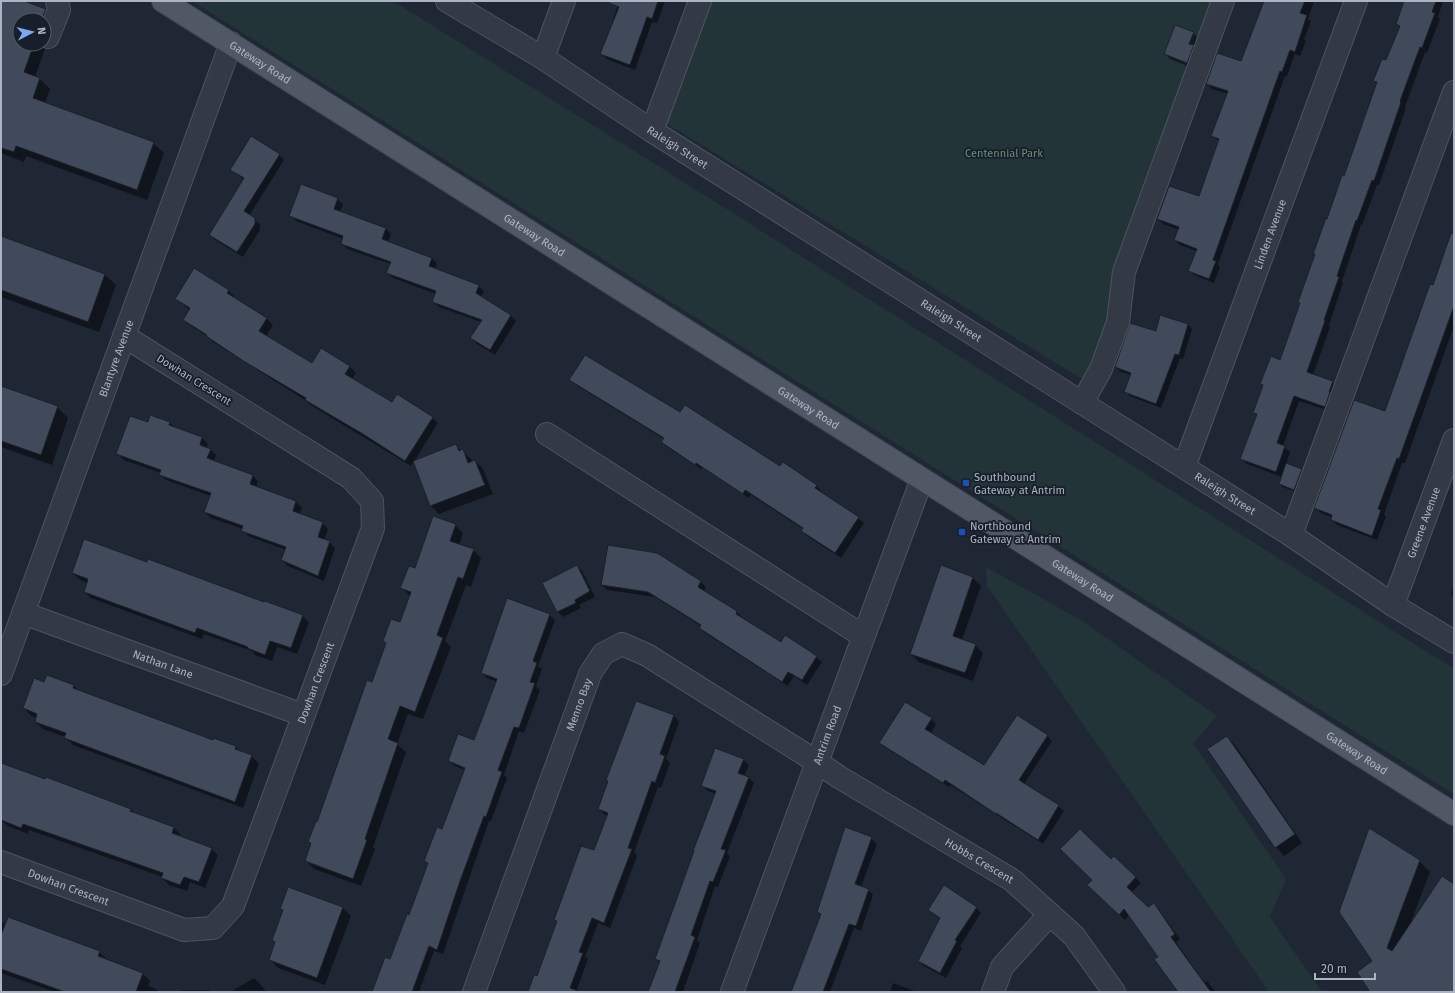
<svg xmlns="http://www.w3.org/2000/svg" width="1455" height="993" font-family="'Fira Sans',sans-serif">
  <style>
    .green { fill: #223437 }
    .shadow { fill: #0007; fill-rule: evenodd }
    .building { fill: #404a5a; stroke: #1a202c }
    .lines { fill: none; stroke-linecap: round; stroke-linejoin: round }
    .minor-casing { stroke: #4d5461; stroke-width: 24 }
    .major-casing { stroke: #3c424f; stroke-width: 24 }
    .minor { stroke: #333945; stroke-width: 22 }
    .major { stroke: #505866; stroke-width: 22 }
    .transit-dot { fill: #1a4fb4; stroke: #181e2a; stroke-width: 1.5 }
    .labels { text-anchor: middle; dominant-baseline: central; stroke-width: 3.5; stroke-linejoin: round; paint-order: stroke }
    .street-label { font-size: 11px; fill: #acb4c3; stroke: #181e2a }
    .park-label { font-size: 11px; fill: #659272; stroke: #181e2a }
    .poi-label { font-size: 11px; fill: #acb4c3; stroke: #181e2a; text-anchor: start }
  </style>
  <rect width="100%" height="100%" fill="#1f2735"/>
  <g class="green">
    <path d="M192,1H393L660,167L1454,669V794Z"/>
    <path d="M711,1H1222L1085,381L666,123Z"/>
    <path d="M986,567L1084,622L1217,716L1193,743L1286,879L1270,917L1322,992H1269L987,586Z"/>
  </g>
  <g class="shadow">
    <path d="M1,1H21L45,10L55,20L46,43L45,49L35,77L40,79L50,89L45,103L153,143L164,153L147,200L26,156L24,162L1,153ZM20,20H44V44H20Z"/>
    <path d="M619,1H665L657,23L652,22L635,70L607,59L602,54Z"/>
    <path d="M1265,1H1314L1308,19L1311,21L1304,40L1306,41L1300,56L1295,54L1287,76H1285L1218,264L1220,267L1214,283L1194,275L1189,270L1197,251L1180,245L1175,240L1179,230L1163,224L1158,219L1199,198L1219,141L1212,136L1228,94L1212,89L1207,84L1242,62Z"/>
    <path d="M1405,1H1443L1438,17L1440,19L1427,53L1425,52L1405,107L1406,108L1379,185H1377L1362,225H1361L1342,281L1343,283L1329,325L1330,327L1313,375L1332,382L1338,387L1330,411L1299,401L1283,446L1290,452L1286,464L1302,470L1304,472L1297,492L1282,487L1280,484L1282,477L1247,464L1241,458L1257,416L1254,413L1264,386L1261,383L1281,361L1327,220L1345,178L1377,84L1374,81L1387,62L1400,27L1397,24Z"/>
    <path d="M1193,33L1199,38L1192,68L1170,59L1165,54Z"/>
    <path d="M279,155L284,160L249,216L260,224V230L243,257L215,240L210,235L244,180L231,169Z"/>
    <path d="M337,199L343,204L340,212L386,229L391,234L388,242L432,258L437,264L435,269L478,286L484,291L481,298L511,316L516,321L495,355L477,344L472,338L481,322L439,307L433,301L436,294L393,278L387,273L391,264L347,249L342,243L343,239L296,221L291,216Z"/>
    <path d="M1454,234V326L1405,463H1402L1384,514L1386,517L1377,540L1337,525L1332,520L1333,518L1321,513L1315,508L1386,412Z"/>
    <path d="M1,237L105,275L116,285L99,332L1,297Z"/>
    <path d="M228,290L234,296L233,298L267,319L273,325L266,336L312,364L321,349L350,367L356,373L352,379L392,404L432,418L438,423L411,466L312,406L305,400L213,342L207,336L190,325L184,319L190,310L176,299Z"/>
    <path d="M1188,325L1192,329L1183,359L1180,358L1161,408L1130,396L1125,391L1131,375L1121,372L1116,367L1156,332Z"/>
    <path d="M570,380L681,413L816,486L822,491L821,492L858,518L864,523L841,558L807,536L802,531L803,529L751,495L749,498L702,467L701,469L667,447L662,442L664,439L576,385Z"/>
    <path d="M1,387L57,407L68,418L52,465L1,447Z"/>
    <path d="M151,416L170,423L175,428L202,438L208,444L206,448L210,449L216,455L214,461L253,476L258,482L256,487L296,502L302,508L299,515L322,523L328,529L324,540L329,542L335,548L324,581L288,566L282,560L286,550L248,536L243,529L211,518L205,512L211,496L166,480L160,475L161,473L124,460L118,454L148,423Z"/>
    <path d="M456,446L471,459L472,462L475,461L483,469L493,494L439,514L431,506L414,462Z"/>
    <path d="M455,525L463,533L459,545L473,550L481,558L471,587L466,585L445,641L451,647L423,719L408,714L397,744L406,752L373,847L375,849L361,886L314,869L306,861L312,845L309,842L318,823L373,683L387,644L384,641L401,623L410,596L402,588L415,569Z"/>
    <path d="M656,554L701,582L706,587L704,591L737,612L742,617L741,618L781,643L816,657L822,662L807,685L794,676L788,686L705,633L700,628L701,626L655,597L607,590L602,585Z"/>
    <path d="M577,566L582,571L595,597L579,605L581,608L563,617L558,612L543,583Z"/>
    <path d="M942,567L973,578L981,586L962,640L975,645L983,653L973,681L919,662L911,654Z"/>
    <path d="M73,573L302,616L309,622L297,654L277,647L272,661L255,655L252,651L204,634L202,639L91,598L85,592L88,583L80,580Z"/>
    <path d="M1454,584V598L1451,594Z"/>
    <path d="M549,615L555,620L538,666L542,669L536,686L540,690L524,733L519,731L504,775L507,778L491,821H489L443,954L434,951L419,992H373L391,960L410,916L429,864L425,861L443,830L465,770L455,766L449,761L475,741L497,682L487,678L482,673Z"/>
    <path d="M47,676L74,686L80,692L213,741L214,740L236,747L240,752L251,756L259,763L243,808L73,745L65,737L43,729L36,722L37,718L31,716L24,708L45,683Z"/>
    <path d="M674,716L679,722L666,759L670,763L661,788L658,787L634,852L637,856L610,928L598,923L585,957L588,959L576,992H529L537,977L558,922L556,920L595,852L608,816L605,815L599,809L609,782L607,780Z"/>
    <path d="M931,719L936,724L931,733L984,767L1047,736L1052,741L1024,784L1058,806L1064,811L1043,844L950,785L949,787L886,748L881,743Z"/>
    <path d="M1227,737L1235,745L1302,843L1284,856L1276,847L1208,750Z"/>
    <path d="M743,760L749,765L744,776L749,778L754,783L727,853L730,856L718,887L715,886L697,940L700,943L683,992H649L660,963L656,959L716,794L708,791L703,786Z"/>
    <path d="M1,767L131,809L135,814L174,828L181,835L180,837L211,849L218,855L205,888L190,882L187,891L169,885L162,878L163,877L29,830L28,834L8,826L1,820Z"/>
    <path d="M871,838L877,844L861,887L868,890L873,895L861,931L854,928L830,992H792L821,916L818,912Z"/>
    <path d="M1114,857L1141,883L1132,892L1148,909L1154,905L1159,910L1180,939L1176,942L1205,983L1207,981L1216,992H1181L1159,957L1129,915L1125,920L1088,885Z"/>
    <path d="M1419,861L1430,872L1411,922L1454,885V992H1371L1374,961Z"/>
    <path d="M289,888L343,908L351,916L325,985L278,968L270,959L276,943L273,940L283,911L281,909Z"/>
    <path d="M976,908L981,913L960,946L962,948L946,978L924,966L919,961L941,919L929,910Z"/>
    <path d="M1,922L99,952L107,959L142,973L150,981L148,986L156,989L159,992H55L1,973Z"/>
    <path d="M254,978L262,986L266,992H230Z"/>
    <path d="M893,983L917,992H890Z"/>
    <path d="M181,990H209L211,992H181Z"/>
  </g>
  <g class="building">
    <path d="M1,1H24L46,9L41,20H20V44H34L24,72L40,78L33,98L154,142L137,190L16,146L14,152L1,148Z"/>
    <path d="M609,1H658L652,19L647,17L630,65L600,54L619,7L609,3Z"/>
    <path d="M1264,1H1305L1300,13L1307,15L1295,52L1290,50L1282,72L1280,71L1213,260L1216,261L1209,279L1188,271L1197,249L1174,240L1179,227L1157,219L1169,186L1199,196L1219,139L1211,136L1228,91L1206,84L1217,53L1241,61Z"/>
    <path d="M1404,1H1436L1432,12L1435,13L1422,48L1420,47L1400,101L1401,102L1374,181L1372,180L1357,221L1356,220L1337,276L1339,277L1324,320L1325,321L1307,372L1333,381L1329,392H1330L1325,407L1294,396L1277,443L1285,446L1276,472L1240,459L1257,414L1253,413L1263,385L1260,384L1271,356L1280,360L1300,303L1298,302L1315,254H1313L1326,218L1327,219L1342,175L1344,176L1377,82L1373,81L1382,59L1386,60L1400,26L1396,24Z"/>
    <path d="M1175,25L1194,32L1189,44L1194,45L1187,63L1164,54Z"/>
    <path d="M251,136L280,154L244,211L255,218V224L237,252L209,235L244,178L230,170Z"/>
    <path d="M301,184L338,198L334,209L386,228L382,239L432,258L429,266L479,285L476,293L511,315L490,350L470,338L482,320L432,302L436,291L386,273L391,262L341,244L343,236L289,216Z"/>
    <path d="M1451,233L1454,234V306L1399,459L1397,458L1378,509L1381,510L1372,536L1331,520L1332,515L1314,508L1354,400L1385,411L1430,284L1433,285Z"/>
    <path d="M1,236L105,274L88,322L1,290Z"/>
    <path d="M194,268L229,290L227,293L267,318L259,331L312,363L321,348L350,366L345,374L392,402L397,394L433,417L405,461L363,434L305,400L306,398L245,362L206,336L207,335L183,320L190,308L175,299Z"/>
    <path d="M1160,315L1188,324L1179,355L1175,354L1156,404L1124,392L1131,373L1115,367L1130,323L1156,331Z"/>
    <path d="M585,355L680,412L685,405L780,466L783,462L817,485L815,488L859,517L835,553L801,531L803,528L745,490L743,494L696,463L695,465L661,442L664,438L569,380Z"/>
    <path d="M1,386L58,406L41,455L1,441Z"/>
    <path d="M150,415L170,422L169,425L202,437L200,445L211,449L207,458L253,475L250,484L296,501L293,511L323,522L318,537L330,541L318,576L281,560L286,547L241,531L243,526L204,512L211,493L159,475L161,470L116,454L130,416L148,422Z"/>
    <path d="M456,444L459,451L463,449L468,463L475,460L485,485L430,506L413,461Z"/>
    <path d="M1286,463L1302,469L1294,490L1279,484Z"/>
    <path d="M433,516L456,524L450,541L474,549L463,579L458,577L437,635L443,638L415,712L400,706L388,739L398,743L365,839L367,840L353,879L305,861L311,843L308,842L316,821L317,822L367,680L372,682L386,643L383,641L391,619L400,622L411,592L400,588L409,566L415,568Z"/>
    <path d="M84,539L147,562L148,559L264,602L265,601L303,615L291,648L270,641L265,655L247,648L248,647L197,628L195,633L84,592L88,579L72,573Z"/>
    <path d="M608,545L657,553L701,581L698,587L737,611L736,614L781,642L785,635L817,656L802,680L788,672L782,682L699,628L701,625L648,592L601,585Z"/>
    <path d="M577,565L590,591L575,600L576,603L557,612L542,583Z"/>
    <path d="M941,565L973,577L953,636L976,644L965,673L910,654Z"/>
    <path d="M507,598L550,614L533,661L537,663L530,682L535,683L519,728L514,727L498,770L502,772L486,817L484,816L459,884L437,950L429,946L412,992H372L385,957L390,959L407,914L409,915L428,863L424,861L437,827L442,829L465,768L448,761L458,734L474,740L497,679L481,673Z"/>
    <path d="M47,675L74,685L73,688L213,740V738L236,746L235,749L252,755L235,802L64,738L66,733L35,722L37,714L23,708L34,678L44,682Z"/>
    <path d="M636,701L674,715L660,754L665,756L655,783L652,781L628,848L632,849L614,896L604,923L592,918L579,952L583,953L570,988L576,990V992H528L534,975L537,976L557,921L554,920L581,846L594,850L608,813L598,809L608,781L606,780Z"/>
    <path d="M905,702L932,718L925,729L984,765L1017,715L1048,735L1019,780L1059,805L1038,840L996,813V814L945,780L943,783L879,743Z"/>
    <path d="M1227,736L1295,834L1275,848L1207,749Z"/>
    <path d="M715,748L744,759L738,773L749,777L721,849L726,850L713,882L710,881L691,935L695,937L675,992H648L660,961L655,959L694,851H693L716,791L701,786Z"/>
    <path d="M1,763L45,779L46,777L131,809L130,811L174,827L172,833L212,848L199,882L184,877L180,885L161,878L163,873L23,824L21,828L1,820Z"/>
    <path d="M845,827L872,837L855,884L869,889L856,926L849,924L823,992H791L821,914L817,912Z"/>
    <path d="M1369,828L1420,860L1387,948L1392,951L1442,876L1454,884V992H1370L1357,972L1372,961L1339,912Z"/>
    <path d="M1080,829L1111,859L1114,856L1136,877L1127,887L1148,907L1154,903L1175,934L1171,937L1211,992H1178L1154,959L1158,957L1124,909L1119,915L1087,885L1092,880L1060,849Z"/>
    <path d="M944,885L977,907L955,940L957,941L940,973L918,961L940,918L928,910Z"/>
    <path d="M288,887L343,907L317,978L269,960L275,942L272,940L283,910L280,909Z"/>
    <path d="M8,917L100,951L98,956L143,973L136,992H65L1,969V935Z"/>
  </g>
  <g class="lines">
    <defs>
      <g id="minor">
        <path id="s1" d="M447,1L543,58L652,131L1291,535L1393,605L1454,642"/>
        <path d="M48,37L59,10L57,1"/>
        <path d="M543,58L564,1"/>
        <path d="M652,131L700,1"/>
        <path d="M1082,403L1101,369L1118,322L1124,272L1223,1"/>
        <path d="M547,434L863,636"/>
        <path id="s2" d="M1184,467L1356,1"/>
        <path d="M1291,535L1454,92"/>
        <path id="s3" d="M1393,605L1454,440"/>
        <path id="s4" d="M23,613L303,715"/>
        <path id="s5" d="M1,674L231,43"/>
        <path id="s6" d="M1,862L184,930L213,928L233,906L373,528L372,501L351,478L124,336"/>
        <path id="s7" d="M474,992L590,674L603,654L622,644L647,655L817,762L839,777L1012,880L1074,936L1114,992"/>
        <path id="s8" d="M732,992L922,479"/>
        <path d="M993,992L1002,967L1050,914"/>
      </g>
      <g id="major">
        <path id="s9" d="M163,1L1454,814"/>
      </g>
    </defs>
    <use href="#minor" class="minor-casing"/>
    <use href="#major" class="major-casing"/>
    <use href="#minor" class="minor"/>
    <use href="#major" class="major"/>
  </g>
  <g class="transit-dot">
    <rect x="962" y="479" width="8" height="8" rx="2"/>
    <rect x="958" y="528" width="8" height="8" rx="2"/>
  </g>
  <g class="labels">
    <g class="street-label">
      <text stroke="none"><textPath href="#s9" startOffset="115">Gateway Road</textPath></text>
      <text stroke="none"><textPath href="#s1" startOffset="273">Raleigh Street</textPath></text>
      <text stroke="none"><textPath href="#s9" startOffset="439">Gateway Road</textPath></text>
      <text stroke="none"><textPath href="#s2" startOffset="248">Linden Avenue</textPath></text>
      <text stroke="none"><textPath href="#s1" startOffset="597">Raleigh Street</textPath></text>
      <text stroke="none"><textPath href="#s5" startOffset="336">Blantyre Avenue</textPath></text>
      <text transform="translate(194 380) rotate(32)">Dowhan Crescent</text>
      <text stroke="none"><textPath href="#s9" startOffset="763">Gateway Road</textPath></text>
      <text stroke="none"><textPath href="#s1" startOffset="921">Raleigh Street</textPath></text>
      <text stroke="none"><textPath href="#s3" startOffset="88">Greene Avenue</textPath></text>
      <text stroke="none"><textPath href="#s9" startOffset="1087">Gateway Road</textPath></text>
      <text stroke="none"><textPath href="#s4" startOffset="149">Nathan Lane</textPath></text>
      <text stroke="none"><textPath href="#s6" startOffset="492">Dowhan Crescent</textPath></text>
      <text stroke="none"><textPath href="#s7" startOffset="306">Menno Bay</textPath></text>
      <text stroke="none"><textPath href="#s8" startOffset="274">Antrim Road</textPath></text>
      <text stroke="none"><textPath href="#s9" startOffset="1411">Gateway Road</textPath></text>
      <text stroke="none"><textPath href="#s7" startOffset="802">Hobbs Crescent</textPath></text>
      <text stroke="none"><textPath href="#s6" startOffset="72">Dowhan Crescent</textPath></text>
    </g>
    <g class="park-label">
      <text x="1004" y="153">Centennial Park</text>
    </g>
    <g class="poi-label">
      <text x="974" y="477">Southbound<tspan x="974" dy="13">Gateway at Antrim</tspan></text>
      <text x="970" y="526">Northbound<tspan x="970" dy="13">Gateway at Antrim</tspan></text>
    </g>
  </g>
  <rect width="1455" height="993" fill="none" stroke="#acb4c3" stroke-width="4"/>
  <g transform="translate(32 32) rotate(83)"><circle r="19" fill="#181e2a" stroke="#535a67"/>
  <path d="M0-3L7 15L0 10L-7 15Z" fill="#7fa6f5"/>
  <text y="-6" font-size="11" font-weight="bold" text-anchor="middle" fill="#acb4c3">N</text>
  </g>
  <path d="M1315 973v6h60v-6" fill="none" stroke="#acb4c3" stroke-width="2"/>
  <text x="1321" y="973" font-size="12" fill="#acb4c3" stroke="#181e2a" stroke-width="3" paint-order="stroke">20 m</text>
</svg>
